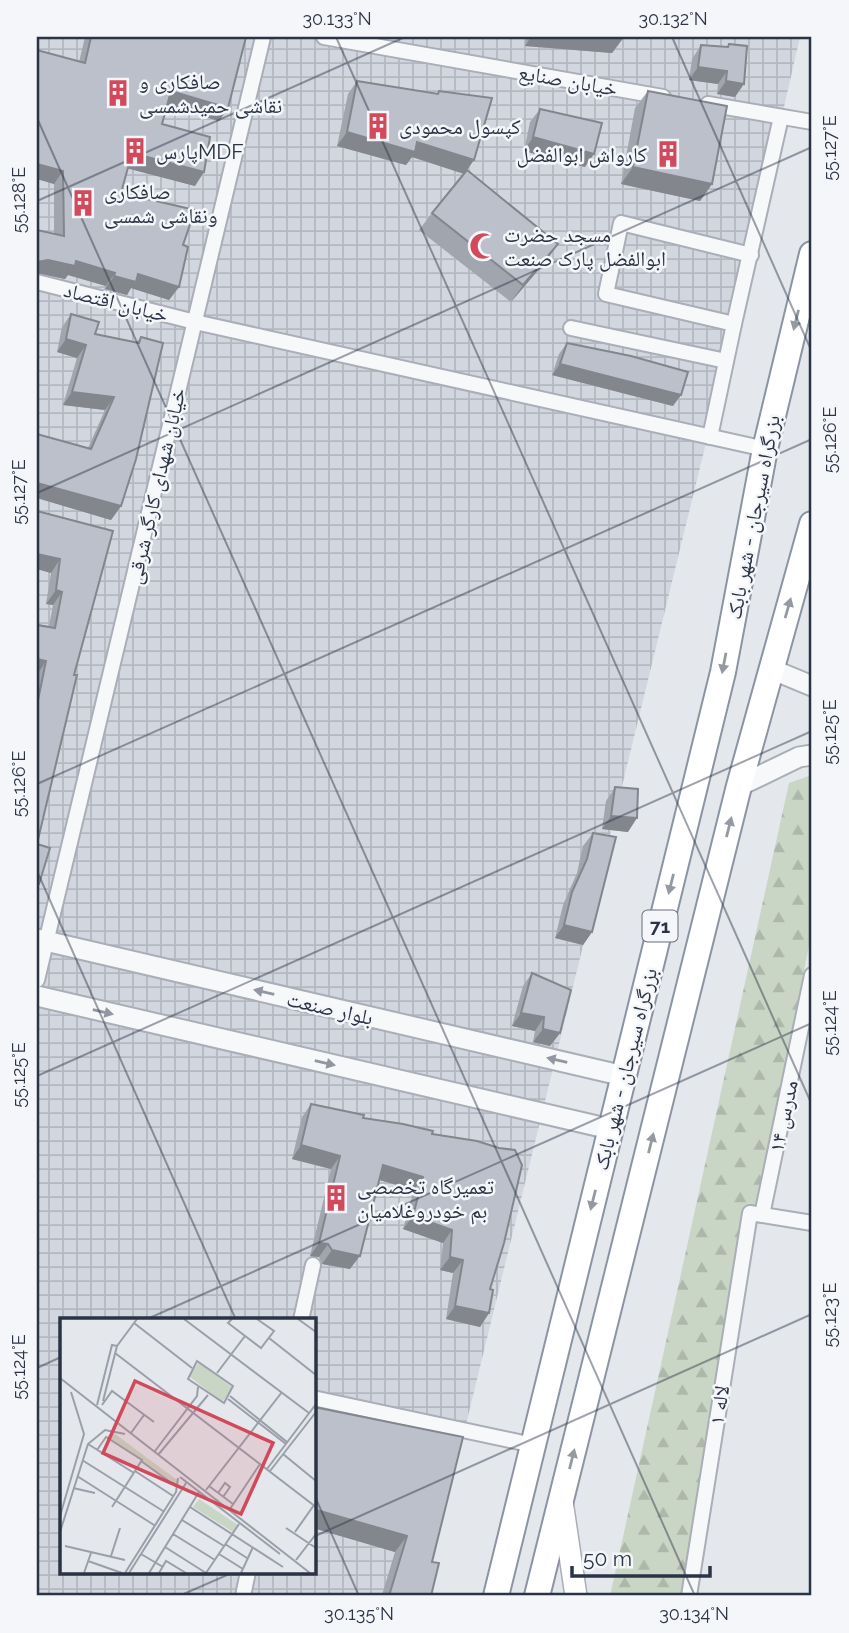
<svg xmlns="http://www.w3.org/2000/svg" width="849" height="1633" font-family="Raleway,'Noto Naskh Arabic',sans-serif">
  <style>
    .industrial { fill: url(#industrial-grid); fill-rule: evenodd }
    .forest { fill: url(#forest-firs) }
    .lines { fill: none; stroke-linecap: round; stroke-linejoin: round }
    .minor-casing { stroke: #a9aeb7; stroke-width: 18 }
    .tertiary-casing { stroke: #a9aeb7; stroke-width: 23 }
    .secondary-casing { stroke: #a9aeb7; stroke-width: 24 }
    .trunk-casing { stroke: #8b94a3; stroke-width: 28 }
    .minor { stroke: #f7f8fa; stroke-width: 14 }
    .tertiary { stroke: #f7f8fa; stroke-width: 19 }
    .secondary { stroke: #fff; stroke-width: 21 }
    .trunk { stroke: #fff; stroke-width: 24 }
    .wall { fill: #a1a5ae }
    .shaded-wall { fill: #83868d }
    .building { fill: #bbc0ca; stroke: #83868d; stroke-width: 2 }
    .oneway { fill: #959aa2 }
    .oneway2 { fill: #9196a0 }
    .ticks { fill: none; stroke: #2b3445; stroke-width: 2; stroke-opacity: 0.45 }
    .labels { text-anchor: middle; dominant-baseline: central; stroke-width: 5; stroke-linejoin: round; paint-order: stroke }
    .shield { fill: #f4f6f9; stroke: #676e7b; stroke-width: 2 }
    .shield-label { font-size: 19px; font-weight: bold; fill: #2b3445 }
    .street-label { font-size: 21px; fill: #2b3445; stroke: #f4f6f9 }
    .poi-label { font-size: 21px; fill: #2b3445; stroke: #f4f6f9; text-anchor: start }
    .inset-road { fill: none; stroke: #9a9fa9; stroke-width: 2 }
    .view { fill: #d1495b; fill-opacity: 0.15; stroke: #d1495b; stroke-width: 3.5 }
    .inset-edge { fill: none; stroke: #2b3445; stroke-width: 3.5 }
    .neatline { fill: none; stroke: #2b3445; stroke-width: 2.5 }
    .ticks-label { font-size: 18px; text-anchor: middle; fill: #2b3445 }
  </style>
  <defs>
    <pattern id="industrial-grid" width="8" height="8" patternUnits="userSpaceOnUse" patternTransform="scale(1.75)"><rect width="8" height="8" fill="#d2d6de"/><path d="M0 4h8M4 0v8" fill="none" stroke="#b4b8c0"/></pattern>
    <pattern id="forest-firs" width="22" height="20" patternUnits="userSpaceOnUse" patternTransform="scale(1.75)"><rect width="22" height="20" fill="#c9d6c5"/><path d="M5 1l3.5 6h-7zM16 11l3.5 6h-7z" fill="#adb8ab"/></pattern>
  </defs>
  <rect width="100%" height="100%" fill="#e4e7ec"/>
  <path class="industrial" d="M37,37H800L726,361L424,1596H37ZM61,1320H313V1572H61Z"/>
  <path class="forest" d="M812,775V930L682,1596H610L789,783Z"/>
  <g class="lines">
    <defs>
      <g id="minor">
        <path d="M324,37L663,97"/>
        <path d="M708,104L812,122"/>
        <path d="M37,282L195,322L765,449"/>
        <path d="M734,324L606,294L621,223L751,255"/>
        <path d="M571,328L726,361"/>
        <path d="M710,437L734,324L781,117"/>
        <path d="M37,980L263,37"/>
        <path d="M762,1215L812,975"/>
        <path d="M301,1320L313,1265"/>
        <path d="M313,1398L533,1445"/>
        <path d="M243,1596L248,1572"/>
        <path d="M689,1596L750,1213L812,1223"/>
      </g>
      <g id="tertiary">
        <path d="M771,669L812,686"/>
        <path d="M739,786L799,757L812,755"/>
        <path d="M37,939L624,1076"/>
        <path d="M37,996L610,1129"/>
      </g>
      <path id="secondary" d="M562,1501L576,1596"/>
      <g id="trunk">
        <path d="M496,1596L723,672L765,449L812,254"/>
        <path d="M537,1596L739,786L812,524"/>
      </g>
    </defs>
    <use href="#minor" class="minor-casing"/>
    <use href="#tertiary" class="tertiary-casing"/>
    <use href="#secondary" class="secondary-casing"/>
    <use href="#trunk" class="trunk-casing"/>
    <use href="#minor" class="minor"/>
    <use href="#tertiary" class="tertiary"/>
    <use href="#secondary" class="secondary"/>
    <use href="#trunk" class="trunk"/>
  </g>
  <g class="wall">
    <path d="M85,37H246L228,108L219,121L167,106L162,124L195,186L128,168L121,193L183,245L179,287L169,300L131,288L127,295L105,289L106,286L68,275L65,279L37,273V230L54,234V184L37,179V50L79,62Z"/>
    <path d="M526,37H624L612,53L525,46Z"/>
    <path d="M729,44L735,97L717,94L718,84L689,80L692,59L701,45L727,47Z"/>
    <path d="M357,81L437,94L439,91L474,160L466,171L558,244L546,261L511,302L419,230L432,213L464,173L412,157L406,165L337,146L348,94Z"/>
    <path d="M648,91L712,184L700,201L621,184L635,108Z"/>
    <path d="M540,109L585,167L524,151L530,122Z"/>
    <path d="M71,314L95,334L136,343L141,337L121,506L111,520L37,498V434L88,448L105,410L63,405L77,358L57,352L62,327Z"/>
    <path d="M567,343L673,406L552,375L559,354Z"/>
    <path d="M37,511L113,531L74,675L37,844V888V624L49,626L53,605L46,604L51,573L37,569Z"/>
    <path d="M615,787L628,832L602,829L606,801Z"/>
    <path d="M593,833L592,932L583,945L555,938L563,905L577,873L583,846Z"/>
    <path d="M532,973L560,1033L550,1046L533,1042L535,1031L512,1026L523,986Z"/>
    <path d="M311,1104L363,1118L432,1134L490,1289L489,1313L480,1327L446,1319L453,1273L440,1270L443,1243L403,1229L414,1190L379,1180L350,1269L322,1264L319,1257L310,1256L331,1169L292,1159L302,1117Z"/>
    <path d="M313,1408L432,1562L431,1596H377L379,1594L382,1595L395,1552L313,1528Z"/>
  </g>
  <g class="shaded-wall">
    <path d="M531,37H624L612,53L525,46Z"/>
    <path d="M698,67L727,71L718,84L689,80Z"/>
    <path d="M726,81L744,84L735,97L717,94Z"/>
    <path d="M171,91L228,108L219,121L162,104Z"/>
    <path d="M347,132L417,142L474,160L464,174L412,157L406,165L337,146Z"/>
    <path d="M533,137L594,154L585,167L524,151Z"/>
    <path d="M132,153L204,172L195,186L122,167Z"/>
    <path d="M37,164L63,171L54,184L37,179Z"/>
    <path d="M633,167L712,184L700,201L621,184Z"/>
    <path d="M558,244L546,261L511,302L523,285Z"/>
    <path d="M48,260L76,261L115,273L106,286L68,275L65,279L37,273V262Z"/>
    <path d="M138,274L179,287L169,300L131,288L127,295L105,289L114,276Z"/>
    <path d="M66,339L86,345L77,358L57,352Z"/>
    <path d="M560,364L681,395L673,406L552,375Z"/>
    <path d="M72,392L114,397L105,410L63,405Z"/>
    <path d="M37,483L121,506L111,520L37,498Z"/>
    <path d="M37,554L60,559L51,573L37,569Z"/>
    <path d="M56,590L62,592L53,605L46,604Z"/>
    <path d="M37,659L46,661L37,675Z"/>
    <path d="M611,816L637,818L628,832L602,829Z"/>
    <path d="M564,925L592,932L583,945L555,938Z"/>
    <path d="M521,1013L544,1017L535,1031L512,1026Z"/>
    <path d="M543,1029L560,1033L550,1046L533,1042Z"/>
    <path d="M301,1145L340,1156L331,1169L292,1159Z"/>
    <path d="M383,1165L423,1177L414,1190L373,1178Z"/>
    <path d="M413,1216L452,1230L443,1243L403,1229Z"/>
    <path d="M319,1243L328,1244L319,1257L310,1256Z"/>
    <path d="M332,1250L360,1256L350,1269L322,1264Z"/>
    <path d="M450,1257L463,1260L453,1273L440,1270Z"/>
    <path d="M455,1306L489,1313L480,1327L446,1319Z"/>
    <path d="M313,1509L407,1536L395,1552L313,1528Z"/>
  </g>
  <g class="building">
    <path d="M91,37H246L228,108L171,91L162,124L210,137L204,172L132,153L121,193L195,210L183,245L188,247L179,287L138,274L136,282L114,276L115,273L76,261L75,266L48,260L37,262V230L64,236L63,171L37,164V50L85,63Z"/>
    <path d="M729,44L747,46L744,84L726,81L727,71L698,67L701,45L728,47Z"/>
    <path d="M357,81L438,94L439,91L492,98L474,160L417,142L415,152L347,132Z"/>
    <path d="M648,91L727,106L712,184L633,167Z"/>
    <path d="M540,109L602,123L594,154L533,137Z"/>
    <path d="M467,170L558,244L523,285L432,213Z"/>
    <path d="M71,314L99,322L95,334L139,343L141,337L163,343L136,459L121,506L37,483V434L91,449L114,397L72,392L86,345L66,339Z"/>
    <path d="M567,343L631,356L688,372L681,395L560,364Z"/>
    <path d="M37,511L113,531L74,675H77L37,844L50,848L39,884L37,886V705L46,661L37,659V625L55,628L62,592L56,590L60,559L37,554Z"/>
    <path d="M615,787L638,789L637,818L611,816Z"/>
    <path d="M593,833L616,837L592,932L564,925L572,892L587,859Z"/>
    <path d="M532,973L571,990L560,1033L543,1029L544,1017L521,1013Z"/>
    <path d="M311,1104L364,1115L363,1118L403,1124L433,1131L432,1134L477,1141L499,1148L515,1150L522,1165L504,1243L490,1289L493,1290L489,1313L455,1306L463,1260L450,1257L452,1230L413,1216L423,1177L383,1165L360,1256L332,1250L328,1244L319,1243L340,1156L301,1145Z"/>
    <path d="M314,1407L463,1437L432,1562L439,1563L431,1596H389L407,1536L313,1509Z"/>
  </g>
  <defs><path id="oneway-solid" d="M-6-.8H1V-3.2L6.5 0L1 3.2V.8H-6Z" transform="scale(1.75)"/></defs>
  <g class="oneway">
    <use href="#oneway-solid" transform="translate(796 320) rotate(104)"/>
    <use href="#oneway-solid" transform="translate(788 608) rotate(-74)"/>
    <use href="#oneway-solid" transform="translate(724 663) rotate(101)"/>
    <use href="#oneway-solid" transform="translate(729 827) rotate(-76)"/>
    <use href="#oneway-solid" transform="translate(671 884) rotate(104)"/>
    <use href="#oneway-solid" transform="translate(651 1143) rotate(-76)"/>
    <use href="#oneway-solid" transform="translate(593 1200) rotate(104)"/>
    <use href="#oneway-solid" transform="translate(572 1459) rotate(-76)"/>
  </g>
  <g class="oneway2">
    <use href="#oneway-solid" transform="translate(264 992) rotate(-167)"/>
    <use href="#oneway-solid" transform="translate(103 1012) rotate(13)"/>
    <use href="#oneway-solid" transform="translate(557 1060) rotate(-167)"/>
    <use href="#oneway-solid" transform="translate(325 1063) rotate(13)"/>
  </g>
  <path class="ticks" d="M336,37L812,1105M672,37L812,352M37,118L695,1596M37,201L405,37M37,493L812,147M37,784L812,439M37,871L236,1320M37,1076L812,731M145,1320L812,1023M37,1368L61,1357M313,1492L359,1596M313,1537L812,1314M179,1596L234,1572"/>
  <defs>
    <symbol id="building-bare" viewBox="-9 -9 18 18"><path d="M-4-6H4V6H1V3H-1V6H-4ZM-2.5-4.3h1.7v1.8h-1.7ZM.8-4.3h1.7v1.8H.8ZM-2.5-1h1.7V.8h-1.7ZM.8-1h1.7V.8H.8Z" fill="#d1495b" stroke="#f4f6f9" stroke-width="2.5" paint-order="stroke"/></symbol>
    <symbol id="mosque-bare" viewBox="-9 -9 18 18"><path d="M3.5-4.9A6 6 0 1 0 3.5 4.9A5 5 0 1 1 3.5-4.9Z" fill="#d1495b" stroke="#f4f6f9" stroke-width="2.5" paint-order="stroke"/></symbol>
  </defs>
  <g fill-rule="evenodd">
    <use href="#building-bare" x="99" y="74" width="38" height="38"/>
    <use href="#building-bare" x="359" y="107" width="38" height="38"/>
    <use href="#building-bare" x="116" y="132" width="38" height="38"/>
    <use href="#building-bare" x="649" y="135" width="38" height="38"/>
    <use href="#building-bare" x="64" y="184" width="38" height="38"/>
    <use href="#mosque-bare" x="464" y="227" width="38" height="38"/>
    <use href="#building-bare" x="317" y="1179" width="38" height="38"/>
  </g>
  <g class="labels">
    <rect class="shield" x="642.5" y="910.5" width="35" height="31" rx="5"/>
    <g class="shield-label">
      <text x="660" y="926">71</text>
    </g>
    <g class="street-label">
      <text transform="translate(568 80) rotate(10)">خیابان صنایع</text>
      <text transform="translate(116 302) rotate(14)">خیابان اقتصاد</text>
      <text transform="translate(156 486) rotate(-77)">خیابان شهدای کارگر شرقی</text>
      <text transform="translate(753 517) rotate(-79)">بزرگراه سیرجان - شهر بابک</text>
      <text transform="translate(330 1008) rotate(13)">بلوار صنعت</text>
      <text transform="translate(625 1069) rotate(-76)">بزرگراه سیرجان - شهر بابک</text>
      <text transform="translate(783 1116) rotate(-78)">مدرس ۱۴</text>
      <text transform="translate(719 1405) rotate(-81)">لاله ۱</text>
    </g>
    <g class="poi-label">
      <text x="139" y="81">صافکاری و<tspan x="139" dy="24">نقاشی حمیدشمسی</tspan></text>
      <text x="399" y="126">کپسول محمودی</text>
      <text x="156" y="151">پارسMDF</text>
      <text x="647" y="154" text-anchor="end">کارواش ابوالفضل</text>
      <text x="104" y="191">صافکاری<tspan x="104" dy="24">ونقاشی شمسی</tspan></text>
      <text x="504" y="234">مسجد حضرت<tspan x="504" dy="24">ابوالفضل پارک صنعت</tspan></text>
      <text x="357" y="1186">تعمیرگاه تخصصی<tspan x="357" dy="24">بم خودروغلامیان</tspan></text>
    </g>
  </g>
  <g transform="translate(60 1318)">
    <rect width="256" height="256" fill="#e4e7ec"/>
    <path d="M139,44L173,70L162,84L129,58ZM55,116L117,162L116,167L46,118ZM139,181L178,207L173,214L133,189Z" fill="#c9d6c5"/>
    <path class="inset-road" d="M124,1L249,95M172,1L168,5L201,30L214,13L197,1M238,1L256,14M74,5L132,50M209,20L256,57M55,35L256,189M137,43L173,68L164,85L128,61ZM157,55L185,18M0,60L250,255M170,78L227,124M168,81L226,126M43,83L57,28M37,87L52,27L57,28L77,1M42,87L52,73L94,104M71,115L84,97M28,126L74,155M37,132L46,119L82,142L52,189M95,133L137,78L138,69M223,136L256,163M98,137L148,77M22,142L103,193M81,143L117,169M207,151L256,86M75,153L113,178M210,153L256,94M17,158L94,207M120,159L220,236M149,168L173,186M13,170L35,175M146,172L222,74M158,175L165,165L170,169L163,179M130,189L223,249M170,191L200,146M0,198L24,116L11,74M122,202L164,228M226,210L256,230M0,214L28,126L45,112L65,116M235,214L254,187M113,216L155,242M165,226L187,240M5,228L65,242M105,229L146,255L179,206M81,236L103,249M159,236L183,251M51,238L60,210M236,242L256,216M28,243L62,255M24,255L31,235M65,255L116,174L118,160M69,255L126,165M89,255L139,174M99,255L106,243L126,255M181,255L193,229"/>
    <path class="view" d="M75,63L213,125L181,196L43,135Z"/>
    <rect width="256" height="256" class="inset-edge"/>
  </g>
  <rect width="849" height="1633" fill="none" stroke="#f4f6f9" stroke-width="77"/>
  <path d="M572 1566v10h138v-10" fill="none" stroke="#2b3445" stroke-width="3.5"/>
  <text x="583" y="1566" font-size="21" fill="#2b3445" stroke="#f4f6f9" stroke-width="5" paint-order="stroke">50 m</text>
  <rect x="38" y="38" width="772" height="1556" class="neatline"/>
  <g class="ticks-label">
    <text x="337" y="25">30.133°N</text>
    <text x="673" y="25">30.132°N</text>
    <text transform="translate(830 148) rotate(-90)" y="6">55.127°E</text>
    <text transform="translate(19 200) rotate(-90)" y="6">55.128°E</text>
    <text transform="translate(830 440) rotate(-90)" y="6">55.126°E</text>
    <text transform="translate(19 492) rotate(-90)" y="6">55.127°E</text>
    <text transform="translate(830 732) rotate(-90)" y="6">55.125°E</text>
    <text transform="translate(19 784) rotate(-90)" y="6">55.126°E</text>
    <text transform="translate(830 1023) rotate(-90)" y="6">55.124°E</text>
    <text transform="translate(19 1075) rotate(-90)" y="6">55.125°E</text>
    <text transform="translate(830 1315) rotate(-90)" y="6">55.123°E</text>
    <text transform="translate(19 1367) rotate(-90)" y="6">55.124°E</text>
    <text x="359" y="1620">30.135°N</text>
    <text x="694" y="1620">30.134°N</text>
  </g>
</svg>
